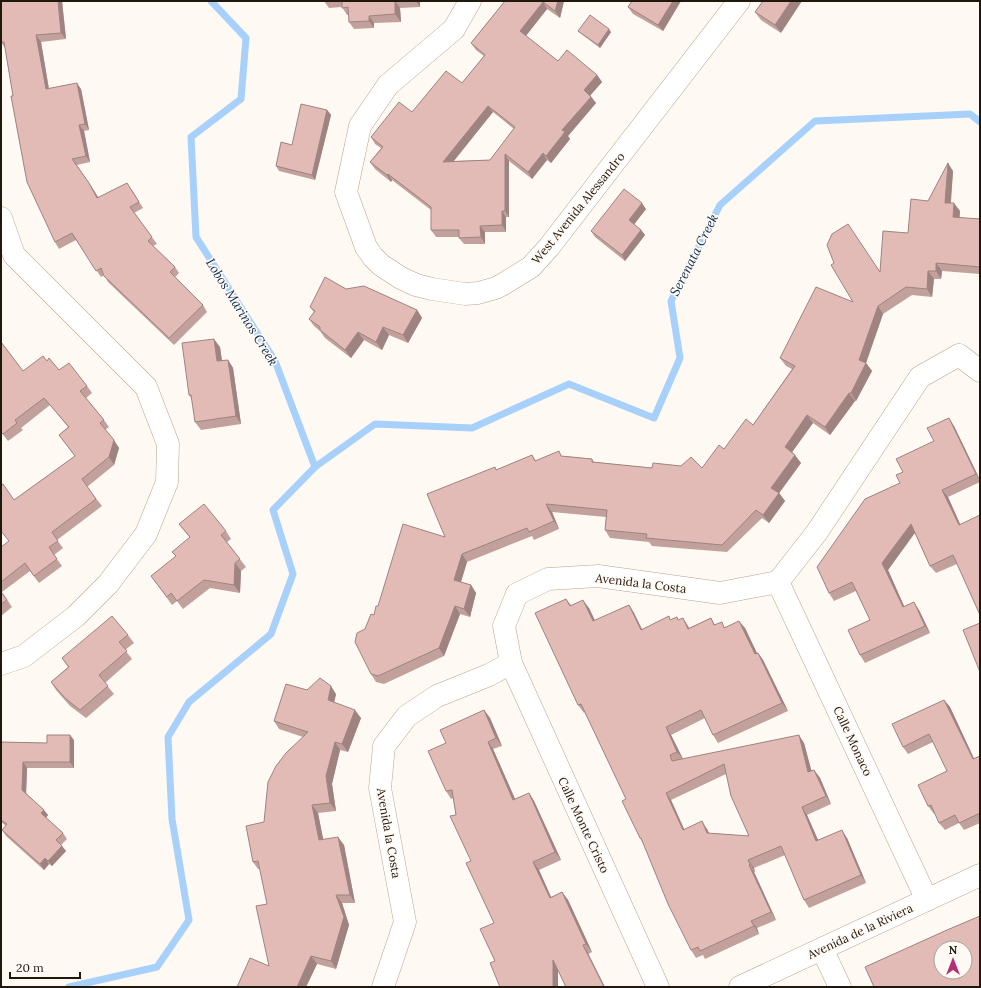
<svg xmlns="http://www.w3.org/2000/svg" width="981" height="988" font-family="Lora,serif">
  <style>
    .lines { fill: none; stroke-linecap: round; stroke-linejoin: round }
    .stream { stroke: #a7d0fb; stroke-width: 7 }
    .street-casing { stroke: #bda38b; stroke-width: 23 }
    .secondary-casing { stroke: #bda38b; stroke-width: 23 }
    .street { stroke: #fff; stroke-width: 22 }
    .secondary { stroke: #fff; stroke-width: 22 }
    .wall { fill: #c2a19d; fill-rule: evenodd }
    .shaded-wall { fill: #9e8380 }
    .building { fill: #e2bbb7; stroke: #9e8380; fill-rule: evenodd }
    .labels { text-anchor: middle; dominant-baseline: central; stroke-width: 3.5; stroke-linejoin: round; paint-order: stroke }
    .street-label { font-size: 12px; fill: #20170d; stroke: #fff9f4 }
    .water-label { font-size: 13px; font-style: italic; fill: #052a4c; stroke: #fff9f4 }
  </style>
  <rect width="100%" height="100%" fill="#fff9f4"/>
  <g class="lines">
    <g class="stream">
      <path d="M315,467L375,424L472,428L569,384L654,418L680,358L671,301L720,205L815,121L970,114L980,122"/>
      <path d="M69,987L157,967L189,920L172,819L168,737L189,702L271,634L293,574L273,510L315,467L275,361L196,237L191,137L241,99L246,38L211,1"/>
    </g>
    <defs>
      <g id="street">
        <path d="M470,1L454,29L388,85L360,126L346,192L366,247L373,257L381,265L401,278L416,285L432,289L465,294L478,293L496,288L505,283L531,267L549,247L739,1"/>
        <path d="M778,582L927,900"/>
        <path d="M511,663L658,987"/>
        <path d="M822,949L840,987"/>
        <path d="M383,987L405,922L380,788L384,746L407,716L437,696L489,675L511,663L504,626L517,594L548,579L598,576L720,593L778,582L817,532L920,377L959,355L980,371"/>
        <path d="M740,987L980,875"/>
      </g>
      <path id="secondary" d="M1,218L14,255L146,387L168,444L167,482L146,534L108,584L76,616L24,656L1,664"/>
    </defs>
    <use href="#street" class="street-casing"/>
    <use href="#secondary" class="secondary-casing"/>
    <use href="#street" class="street"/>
    <use href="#secondary" class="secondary"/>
  </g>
  <g class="wall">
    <path d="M62,1L66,39L41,42L49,89H81L89,130L84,131L90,162L77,165L93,189L98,197L132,190L143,208L134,213L157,244L153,246L175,267L179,273L175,277L203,305L207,312L174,345L108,282L104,275L101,277L76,240L59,249L55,242L13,96L5,48L1,42Z"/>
    <path d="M324,1H420V7L400,8L401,22L374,23V28L354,29L349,22V15H347L342,7L329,8Z"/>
    <path d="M505,1H564L560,18L547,9L526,36L558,61L597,75L602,82L590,95L596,103L568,136L570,139L551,163L547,160L532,179L509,161V217H506V232H485V244H464L459,238V237H436L431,230V210L392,180L391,182L375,169L370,162L381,148L375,144L371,137L462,83L484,56L476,50L471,43ZM493,112L514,129L490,160L454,161Z"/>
    <path d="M632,1H681L663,31L633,14L628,7Z"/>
    <path d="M763,1L781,33L761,20L755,12Z"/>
    <path d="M578,31L611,32L600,48L580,33Z"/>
    <path d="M327,110L331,115L315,180L279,171L276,166Z"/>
    <path d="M953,171L951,203L960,211L959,218L980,219V274L942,271L941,279H934L932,297L912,295L883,314L866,363L872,371L856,401H855L830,435L813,423L792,452L801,463L779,493L785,501L769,523L762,518L727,552L652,546L649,542L610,538L605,530L606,517L552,512L559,529L534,540L532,536L467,562L461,582L471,585L476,593L470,617L460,614L444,656L384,684L376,682L371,674L365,629L374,615L378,606L445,537L497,470L532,455L536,461L562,456L592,459L594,462L652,468H702L753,425L792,369L786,366L780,358L853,302L880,272L908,233L928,201Z"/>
    <path d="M646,209L634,224L641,230L645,235L625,261L595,237L591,231Z"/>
    <path d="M346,289L417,310L422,318L408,343L389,335L382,350L364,340L351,358L325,338L320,331L314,326L309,319L314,312L310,307Z"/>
    <path d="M1,342L23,371L47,361L59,370L87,386L92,393L86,398L104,420L109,427L105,430L119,448L114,465L87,487L102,506L57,540L63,548L54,555L62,566L39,583L30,571L2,592L12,607L1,616V547L9,541L14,500L75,456L59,435L68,427L50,405L21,428L23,430L8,441L1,432Z"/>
    <path d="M220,347L222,361L228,360L233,368L241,424L201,430L195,422L192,399L189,395Z"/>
    <path d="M954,426L980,480V482L948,497L960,524L957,564L936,573L930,566L915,533L888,570L904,606L919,610L930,633L865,663L860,655L870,620L856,591L834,601L829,593L900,483L903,472L934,441Z"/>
    <path d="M179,524L226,531L231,539L227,542L246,567L241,571L240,593L210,588L183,609L177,601L172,605L151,576L175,557L190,538Z"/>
    <path d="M566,599L571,605L589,608L595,621L629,605L634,613L642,629L671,620H679L688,626L689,628L711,618L715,625L725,627L745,628L757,653H758L763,660L788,711L718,743L713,735L705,718L671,735L683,759L804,743L811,771L814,770L820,778L831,804L807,815L818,840L847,838L866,883L809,908L804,900L785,855L754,868L755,872H754L776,920L757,928L759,934L705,959L703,955L696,958L691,950L644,845L640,838L626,799L585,712L584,713L578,705ZM726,774L749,836L709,833L707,829H684L671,800Z"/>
    <path d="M128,635L134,643L125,650L132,659L105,683L114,694L86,718L70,706L56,690L51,682L68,667L62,658Z"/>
    <path d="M307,690L336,694L334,702L361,718L348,752L340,750L332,784L336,811L318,813L323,840L344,845L355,903H342L349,925L336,969L317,964L306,987H237L269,966L267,904L260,869H258L253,862L264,822L303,737L279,729L274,721Z"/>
    <path d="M944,700L950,707L974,759L980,756V823L964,830L959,823L945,830L939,823L935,813L934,814L928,806L947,771L933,742L908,754L903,747Z"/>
    <path d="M484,710L490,718L502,746L493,749L515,799L529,793L534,801L561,860L539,870L551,897L562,892L568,900L592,952L558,972V987L495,961L494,923L471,861L456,815L453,798L451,799L446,791V743Z"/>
    <path d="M74,740V768H27L26,793L48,815L46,818L63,833L67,839L61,845L66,851L52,866L49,864L44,870L6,836L2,830L6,826L1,822V742L47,743Z"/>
  </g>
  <g class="shaded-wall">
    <path d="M58,1H62L66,39L61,33Z"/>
    <path d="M395,1L400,8L401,22L395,14Z"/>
    <path d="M416,1H420V7Z"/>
    <path d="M558,1H564L560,18L555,11Z"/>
    <path d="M673,1H681L663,31L658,25Z"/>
    <path d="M791,1H802L781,33L775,25Z"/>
    <path d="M543,2L547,9L524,38L520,31Z"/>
    <path d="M369,16L374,23V28L369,21Z"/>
    <path d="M609,29L611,32L600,48L598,45Z"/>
    <path d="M36,35L41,42L50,96L46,89Z"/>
    <path d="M597,75L602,82L589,97L584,90Z"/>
    <path d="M77,83L81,89L89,130L85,124Z"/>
    <path d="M591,97L596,103L568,136L570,139L551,163L546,156L562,130Z"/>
    <path d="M488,106L493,112L448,168L443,162Z"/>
    <path d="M327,110L331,115L315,180L312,175Z"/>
    <path d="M79,125L84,131L90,162L86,156Z"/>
    <path d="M543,153L547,160L532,179L528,172Z"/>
    <path d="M505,154L509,161V217L505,211Z"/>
    <path d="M948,163L953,171L950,210L945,203Z"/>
    <path d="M388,174L392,180L391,182L387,175Z"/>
    <path d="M89,183L93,189L102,204L97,198Z"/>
    <path d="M642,203L646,209L633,226L629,220Z"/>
    <path d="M954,203L960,211L959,225L953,217Z"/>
    <path d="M502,211L506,217V232L502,225Z"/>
    <path d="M480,226L485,232V244L481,237Z"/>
    <path d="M641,230L645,235L625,261L622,255Z"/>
    <path d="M936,263L942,271L941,279L936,271Z"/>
    <path d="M928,271L934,279L932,297L927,289Z"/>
    <path d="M878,306L883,314L866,363L872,371L856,401L851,393L859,360Z"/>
    <path d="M417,310L422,318L408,343L403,335Z"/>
    <path d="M383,327L389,335L382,350L376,342Z"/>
    <path d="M358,332L364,340L351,358L345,350Z"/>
    <path d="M214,339L220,347L223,369L217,361Z"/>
    <path d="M228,360L233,368L241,424L236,416Z"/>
    <path d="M849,393L855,401L830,435L825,427Z"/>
    <path d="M807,415L813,423L790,455L785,447Z"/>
    <path d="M949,418L954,426L980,480L976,474Z"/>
    <path d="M114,440L119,448L114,465L109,457Z"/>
    <path d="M795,455L801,463L777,496L771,488Z"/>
    <path d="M942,490L948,497L964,533L959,525Z"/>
    <path d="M779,493L785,501L769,523L763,515Z"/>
    <path d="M546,504L552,512L559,529L554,521Z"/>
    <path d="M911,524L916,531L888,570L908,615L903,607L882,563Z"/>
    <path d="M462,554L467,562L459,588L454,580Z"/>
    <path d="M235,563L241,571L240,593L234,585Z"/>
    <path d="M471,585L476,593L470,617L464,609Z"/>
    <path d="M583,600L589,608L599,629L593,621Z"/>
    <path d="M914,602L919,610L930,633L925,626Z"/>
    <path d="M629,605L634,613L646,638L641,630Z"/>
    <path d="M455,606L460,614L444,656L439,648Z"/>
    <path d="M683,618L688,626L693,637L688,629Z"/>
    <path d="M739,621L745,628L761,662L755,654Z"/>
    <path d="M758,653L763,660L788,711L782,703Z"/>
    <path d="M331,686L336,694L333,708L328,700Z"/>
    <path d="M944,700L950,707L978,767L973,759Z"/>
    <path d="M355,710L361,718L348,752L342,744Z"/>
    <path d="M484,710L490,718L502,746L496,738Z"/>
    <path d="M666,727L671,735L683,759L677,752Z"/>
    <path d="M70,735L74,740V768L70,762Z"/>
    <path d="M799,735L804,743L814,780L808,772Z"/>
    <path d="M335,742L340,750L332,784L336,811L330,803L326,776Z"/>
    <path d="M488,742L493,749L519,808L513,800Z"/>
    <path d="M23,762L27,768L26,795L22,790Z"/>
    <path d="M814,770L820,778L831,804L826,796Z"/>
    <path d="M529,793L534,801L561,860L555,852Z"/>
    <path d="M666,793L671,800L688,838L683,830Z"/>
    <path d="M312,805L318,813L325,848L319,840Z"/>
    <path d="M802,807L807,815L822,849L816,841Z"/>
    <path d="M44,810L48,815L45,819L41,813Z"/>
    <path d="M702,821L707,829L712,840L707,833Z"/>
    <path d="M842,830L847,838L866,883L861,875Z"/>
    <path d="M338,837L344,845L355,903L350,895Z"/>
    <path d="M62,846L66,851L52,866L48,861Z"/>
    <path d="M45,858L49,864L44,870L40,864Z"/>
    <path d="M748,860L754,868L755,872L750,864Z"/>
    <path d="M533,862L539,870L555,906L550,898Z"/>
    <path d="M749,865L754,872L776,920L771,912Z"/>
    <path d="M562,892L568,900L592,952L586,944Z"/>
    <path d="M336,895L342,903L349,925L336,969L331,961Z"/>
    <path d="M751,921L757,928L759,934L754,926Z"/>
    <path d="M583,945L588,953L605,987H604Z"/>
    <path d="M311,956L317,964L306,987H297Z"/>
    <path d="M553,960L558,968V987H553Z"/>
  </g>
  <g class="building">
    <path d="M1,1H58L61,33L36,35L46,89L77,83L85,124L79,125L86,156L72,159L89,183L97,198L127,183L139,202L130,207L152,237L148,241L175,267L170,272L203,305L169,338L104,276L101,268L96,271L72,233L55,242L27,182L11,96H13L4,42H1Z"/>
    <path d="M342,1H395V14L369,16V21L349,22L348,7L342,8Z"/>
    <path d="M505,1H558L555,11L543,2L520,31L558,61L567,50L597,75L584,90L591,97L562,130L565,132L546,156L543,153L528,172L505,154V211H502V225L480,226L481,237L459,238V230H431V207L388,174L387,175L370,162L383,147L371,137L399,102L412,112L446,71L462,83L485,55L471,43ZM488,106L515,127L490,160L443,162Z"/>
    <path d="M632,1H673L658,25L628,7Z"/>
    <path d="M763,1H791L775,25L755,12Z"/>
    <path d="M590,15L609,29L598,45L578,31Z"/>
    <path d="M301,104L327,110L312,175L276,166L281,142L292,145Z"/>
    <path d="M948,163L945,203H954L953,217L980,219V267L936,263V271H928L927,289L906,287L878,306L859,360L866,363L851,393H849L825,427L807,415L785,447L795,455L771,488L779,493L763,515L756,510L722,545L646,538L647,534L605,530L607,510L546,504L554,521L529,532L527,528L462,554L454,580L471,585L464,609L455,606L439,648L378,676L371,674L355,642L357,633L365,629L371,614L374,615L376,606H378L403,524L445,537L427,494L495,467L496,470L532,455L535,461L559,451L561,456L592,459V462L652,468L653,463L681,466L691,457L702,468L719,445L724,449L746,419L753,425L795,366L780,358L816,287L853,302L831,265L834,263L827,245L832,234L848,224L880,272L883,231L908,233L911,199L928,201Z"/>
    <path d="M624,189L642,203L629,220L641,230L622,255L591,231Z"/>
    <path d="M325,277L346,289L364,286L417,310L403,335L383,327L376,342L358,332L345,350L320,330V327L309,319L315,311L310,307Z"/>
    <path d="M214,339L217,361L228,360L236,416L195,422L191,395H189L182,343Z"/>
    <path d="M1,342L23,371L43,356L47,361L49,358L59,370L69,363L87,386L80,391L104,420L100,423L114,440L109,457L82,479L96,499L52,532L58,541L49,547L57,559L34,576L25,563L1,582V547L9,541L1,531V485L3,484L14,500L75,456L59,435L69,427L44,398L15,420L17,423L3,434L1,432Z"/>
    <path d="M949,418L976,474L942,490L959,525L980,515V615L953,555L930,566L911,524L882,563L903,607L914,602L925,626L860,655L848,630L870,620L852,582L829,593L817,567L865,499L900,483L896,475L903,472L896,459L934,441L927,428Z"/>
    <path d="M204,504L226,531L221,535L240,559L235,563L234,585L204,580L177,601L171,593L167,597L151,576L176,556L172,552L190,537L179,524Z"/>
    <path d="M1,592L7,600L1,604Z"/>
    <path d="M566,599L570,606L583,600L593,621L629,605L641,630L669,616L670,620L677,617L678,620L683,618L688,629L711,618L714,625L722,622L724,628L739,621L755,654L758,653L782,703L713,735L701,710L666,727L677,752L670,755L672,761L799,735L808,772L814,770L826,796L802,807L816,841L842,830L861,875L804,900L781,846L748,860L750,864L749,865L771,912L751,921L754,926L700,951L698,947L691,950L668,904L641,838H640L622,801L626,799L581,704L578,705L535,613ZM724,764L731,796L749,836L707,833L702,821L683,830L666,793Z"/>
    <path d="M112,616L128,635L119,642L127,651L99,675L108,686L80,710L65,698L51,682L69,667L62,658Z"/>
    <path d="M980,623V672L963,630Z"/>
    <path d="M320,678L331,686L328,700L355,710L342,744L335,742L326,776L330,803L312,805L319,840L338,837L350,895H336L344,917L331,961L311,956L297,987H237L250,958L269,966L256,906L267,904L258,861L253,862L246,826L264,822L268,782L276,766L286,753L308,732L274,721L286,684L307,690Z"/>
    <path d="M944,700L973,759L980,756V813L959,823L955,815L939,823L931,805L928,806L918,785L947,771L929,734L903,747L892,724Z"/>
    <path d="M484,710L496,738L488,742L513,800L529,793L555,852L533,862L550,898L562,892L586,944L583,945L604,987H566L553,960V987H500L490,963L495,961L480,929L494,923L466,863L471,861L450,816L456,815L452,790L446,791L428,751L446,743L440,730Z"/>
    <path d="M47,735H70V762H23L22,790L44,810L41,813L63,833L56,840L62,846L48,861L45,858L40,864L2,830L7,824L1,820V742L47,743Z"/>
    <path d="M980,916V987H874L865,967L947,930ZM941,948H965V972H941Z"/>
  </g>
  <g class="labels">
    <g class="street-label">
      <text transform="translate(578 208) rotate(-51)">West Avenida Alessandro</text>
      <text transform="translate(641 583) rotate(7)">Avenida la Costa</text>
      <text transform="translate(853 741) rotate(65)">Calle Monaco</text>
      <text transform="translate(584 825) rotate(65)">Calle Monte Cristo</text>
      <text transform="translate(389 833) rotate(80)">Avenida la Costa</text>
      <text transform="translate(860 931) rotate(-25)">Avenida de la Riviera</text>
    </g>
    <g class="water-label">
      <text transform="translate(694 255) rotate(-63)">Serenata Creek</text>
      <text transform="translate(242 312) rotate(58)">Lobos Marinos Creek</text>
    </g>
  </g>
  <rect width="981" height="988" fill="none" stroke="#20170d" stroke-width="4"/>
  <g transform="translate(953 960)"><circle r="19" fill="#fff9f4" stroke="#a69f98"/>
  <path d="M0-3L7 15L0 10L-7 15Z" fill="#b33079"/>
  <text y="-6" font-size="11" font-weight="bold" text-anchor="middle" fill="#20170d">N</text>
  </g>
  <path d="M10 972v6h70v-6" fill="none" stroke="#20170d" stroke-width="2"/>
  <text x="16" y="972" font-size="12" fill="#20170d" stroke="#fff9f4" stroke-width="3" paint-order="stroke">20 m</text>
</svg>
